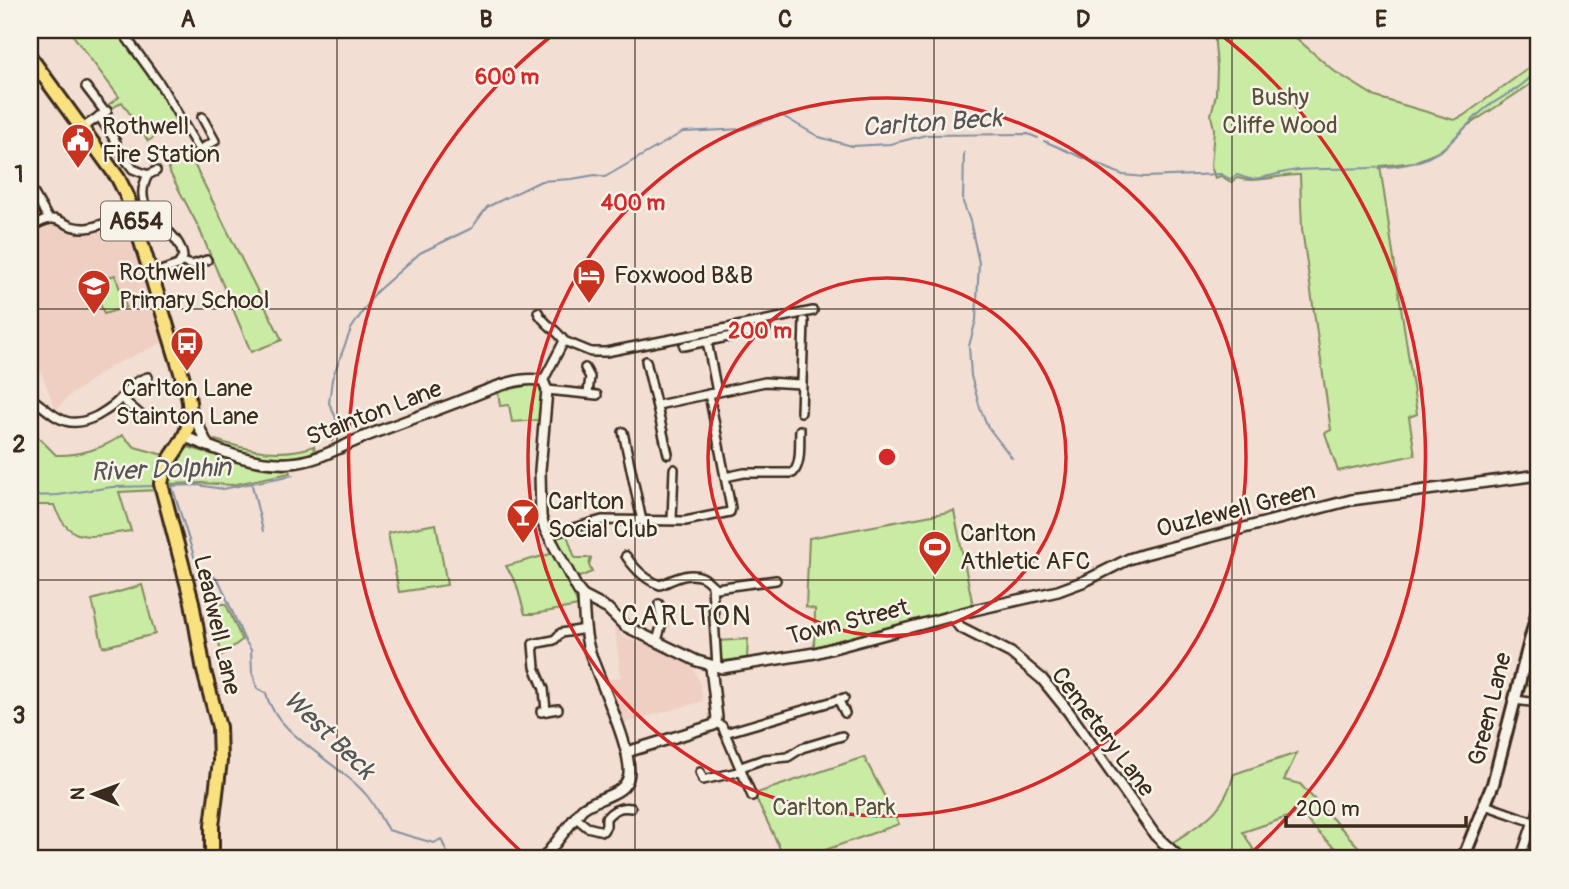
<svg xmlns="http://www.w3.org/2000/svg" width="1569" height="889" font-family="Pangolin,sans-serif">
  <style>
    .built { fill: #eecfc2 }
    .green { fill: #caeba3; stroke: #828a60; stroke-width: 2 }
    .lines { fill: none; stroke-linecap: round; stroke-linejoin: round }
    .stream { stroke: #8190a1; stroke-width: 2 }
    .minor-casing { stroke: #3b2a1e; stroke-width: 12 }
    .tertiary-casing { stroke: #3b2a1e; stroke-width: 14 }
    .secondary-casing { stroke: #3b2a1e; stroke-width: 16 }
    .primary-casing { stroke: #3b2a1e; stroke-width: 18 }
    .minor { stroke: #f7f3e8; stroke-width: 7 }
    .tertiary { stroke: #f7f3e8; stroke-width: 9 }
    .secondary { stroke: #f7f3e8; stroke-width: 10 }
    .primary { stroke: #fae180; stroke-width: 12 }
    .grid { fill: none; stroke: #3b2a1e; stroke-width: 2; stroke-opacity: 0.55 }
    .ring { fill: none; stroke: #d62828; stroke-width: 3.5 }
    .labels { text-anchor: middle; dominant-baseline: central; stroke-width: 5; stroke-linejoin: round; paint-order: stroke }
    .shield { fill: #f7f3e8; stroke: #73665b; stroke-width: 2 }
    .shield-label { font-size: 23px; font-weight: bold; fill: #3b2a1e }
    .park-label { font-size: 24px; fill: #585139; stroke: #f7f3e8 }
    .poi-label { font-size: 24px; fill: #3b2a1e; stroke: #f7f3e8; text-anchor: start }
    .street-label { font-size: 24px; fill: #3b2a1e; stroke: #f7f3e8 }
    .water-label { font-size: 26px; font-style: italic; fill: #585455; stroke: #f7f3e8 }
    .quarter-label { font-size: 28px; letter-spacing: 2px; fill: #3b2a1e; stroke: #f7f3e8 }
    .centre { fill: #d62828; stroke: #f7f3e8; stroke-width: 3.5 }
    .ring-label { font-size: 21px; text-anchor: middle; font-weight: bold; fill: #d62828; stroke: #f7f3e8; stroke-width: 5; stroke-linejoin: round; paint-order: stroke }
    .neatline { fill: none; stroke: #3b2a1e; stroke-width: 2.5 }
    .grid-label { font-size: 23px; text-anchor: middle; font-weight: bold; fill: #3b2a1e }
  </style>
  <rect width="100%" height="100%" fill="#f2ded2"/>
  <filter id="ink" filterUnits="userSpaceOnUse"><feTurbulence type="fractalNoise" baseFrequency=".0143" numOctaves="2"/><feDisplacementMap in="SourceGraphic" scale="14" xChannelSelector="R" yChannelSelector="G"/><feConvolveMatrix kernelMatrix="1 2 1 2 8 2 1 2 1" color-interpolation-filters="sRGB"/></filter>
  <g filter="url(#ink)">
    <g class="built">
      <path d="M123,221L146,273L166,341L111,366L69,396L56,410L30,344V235L48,224L62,226L63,231L88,232Z"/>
      <path d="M614,622L622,636L636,642L646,641L676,655L692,666L700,683L703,701L621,724L607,680L621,677Z"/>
    </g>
    <g class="green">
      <path d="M69,30H116L144,68L179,123L148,141L122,102L111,109L108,105L119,97Z"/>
      <path d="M1214,30H1287L1334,71L1376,97L1454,120L1463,116L1533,65L1539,72L1531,84L1467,126L1441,151L1414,162L1380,166L1417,414L1409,417L1415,455L1338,471L1325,433L1331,430L1302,229L1300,175C1278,174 1259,184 1237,178L1231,182L1221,176L1215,178L1211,166L1214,129L1211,115L1216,94L1217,68Z"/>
      <path d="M190,156L282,340L251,352L199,228L168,169Z"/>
      <path d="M115,275L126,307L104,314L93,282Z"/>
      <path d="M534,384L538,385L543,390L539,420L512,422L509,405L500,406L498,392Z"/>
      <path d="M30,429L56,455C78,456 105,448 122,435L135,447L167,456L157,490L119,492L131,531C94,535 70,548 54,505H30Z"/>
      <path d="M215,440C247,450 281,458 314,446L315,452C282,462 243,459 213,441Z"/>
      <path d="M188,447L250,466L289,470L290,473L232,485L201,483L168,484L165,481L181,454Z"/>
      <path d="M954,511L973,606L814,647L815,609L806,607L809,538Z"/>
      <path d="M436,524L447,585L399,592L388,533Z"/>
      <path d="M566,532L575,558H591L589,565L592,572L577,578L553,539Z"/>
      <path d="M554,553L568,579L578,606L534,614H525L516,583L506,566Z"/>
      <path d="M142,585L155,634L103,647L92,600Z"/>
      <path d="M214,604H226L242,640L222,655L214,624L221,621L219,616H214Z"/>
      <path d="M748,639L747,658L723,661L720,658L719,641Z"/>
      <path d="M1539,653V677L1522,690L1528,664Z"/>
      <path d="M1297,753L1284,780L1300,784L1368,857L1366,859C1337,859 1319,832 1300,813L1243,832L1259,859H1185L1169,845C1202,822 1223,815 1234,774Z"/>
      <path d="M864,757L899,824L800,859H785L754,794Z"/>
    </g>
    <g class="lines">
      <g class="stream">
        <path d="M1044,141L1123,175L1145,177L1221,174L1230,179L1237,175C1242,176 1247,179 1252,179C1268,178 1283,171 1299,170C1335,167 1389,172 1422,160C1447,151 1461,130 1480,113C1498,96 1525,90 1538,67"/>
        <path d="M964,153L963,202L970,221L979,263L976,320L969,346L971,376L980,408L988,427L1012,458"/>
        <path d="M332,441L336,418L329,403L332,379L351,329L376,292L420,253L472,228L487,207L541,181L572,179L595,175L605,177L683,132L743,129L781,115L819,137L852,146L890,144L926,135L1028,134L1038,138"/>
        <path d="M252,485L263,531"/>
        <path d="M166,486L197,485L223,489L293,475"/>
        <path d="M172,486L198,569L209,571L220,583L244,639L251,650L252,672L257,688L266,693C275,735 342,764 368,797C376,807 381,820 388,830L434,843L441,839L450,859"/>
        <path d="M30,496L58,495L112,487L157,486"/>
      </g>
      <defs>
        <g id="minor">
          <path d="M121,30L160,84L199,150L215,141L202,117"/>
          <path d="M86,87L105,112"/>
          <path d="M99,116L116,142"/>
          <path d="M81,129L107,111"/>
          <path d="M123,156L133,169L148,175"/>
          <path d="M30,187L48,218"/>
          <path d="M30,228C63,207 57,229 86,228C101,227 118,217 133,212"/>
          <path d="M182,262L192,265L207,260"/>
          <path d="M152,274L178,265L183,257C180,225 126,216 148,175L156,171"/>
          <path d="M538,312C543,324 557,329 564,341"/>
          <path d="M564,341L591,352H606L813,311"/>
          <path d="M707,341L717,392"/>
          <path d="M684,346L766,329"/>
          <path d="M646,361L668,454"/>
          <path d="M585,368L590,377L588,393"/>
          <path d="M543,381L564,341"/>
          <path d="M547,390L597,395"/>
          <path d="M30,397C55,415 65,432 97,416C105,411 113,407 119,400C129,389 133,381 148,377"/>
          <path d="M121,398L142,416"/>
          <path d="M658,405L765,382L801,384"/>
          <path d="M801,412L804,321"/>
          <path d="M623,432L642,521"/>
          <path d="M725,477L744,473H793C802,463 799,443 800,430"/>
          <path d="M672,520L674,469"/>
          <path d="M548,535L602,520L685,521L730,512L731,508L709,394"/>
          <path d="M626,556C634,568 646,580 660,585C673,580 687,571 702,577C707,579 711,585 716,588L776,580"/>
          <path d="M712,586L717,667"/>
          <path d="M657,641L662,623L659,604"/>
          <path d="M838,699L845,713"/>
          <path d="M1514,700L1539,703"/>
          <path d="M546,711L544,689L535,667L533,644L554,640L561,633L586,629"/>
          <path d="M541,712L558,709"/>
          <path d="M716,723L722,726L752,796"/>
          <path d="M725,733L844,698"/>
          <path d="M741,767L764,759L788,757L802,748L842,736"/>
          <path d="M700,772L703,780L742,771"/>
          <path d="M1485,805L1539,824"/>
          <path d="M575,817L587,827L603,831L606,826V818C613,810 620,806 631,808"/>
          <path d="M1535,822L1539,806"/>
          <path d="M1520,859L1533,821"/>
        </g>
        <g id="tertiary">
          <path d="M191,410L208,446"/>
          <path d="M185,437C218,450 252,465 289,463C316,462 340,447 364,437C399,423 435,411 470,397C490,389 521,375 543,381L547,390L540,470L541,517L545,529L578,590L583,596L608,609L625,626L697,661L722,668L815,653L974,610L1058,591L1085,581L1129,559L1145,554L1351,500L1539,475"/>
          <path d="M952,616L960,627L1011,653L1042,679L1068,711L1155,835L1181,859"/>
          <path d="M627,752L714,725L717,718L711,667"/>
          <path d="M543,859L582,809C595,798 620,796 627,781C639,760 596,675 589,649C584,633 584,613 583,596"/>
        </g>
        <path id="secondary" d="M1463,859L1493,784L1539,606"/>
        <path id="primary" d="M30,57L118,178L127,196L188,395C197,446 166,447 161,484L192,602L204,671L219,727L220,761L212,826V859"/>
      </defs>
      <use href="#minor" class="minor-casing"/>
      <use href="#tertiary" class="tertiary-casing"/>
      <use href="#secondary" class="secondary-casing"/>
      <use href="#primary" class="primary-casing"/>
      <use href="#minor" class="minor"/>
      <use href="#tertiary" class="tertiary"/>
      <use href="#secondary" class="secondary"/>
      <use href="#primary" class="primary"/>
    </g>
  </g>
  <path class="grid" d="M337,30V859M635,30V859M934,30V859M1232,30V859M30,309H1539M30,580H1539"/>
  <g class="ring">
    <circle cx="887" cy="457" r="179"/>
    <circle cx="887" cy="457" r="359"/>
    <path d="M527 857A538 538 0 0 1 559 30M1215 30A538 538 0 0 1 1247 857"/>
  </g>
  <defs>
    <symbol id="civic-pin" viewBox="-11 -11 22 30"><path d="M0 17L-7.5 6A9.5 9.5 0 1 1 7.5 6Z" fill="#c8321e" stroke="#f7f3e8"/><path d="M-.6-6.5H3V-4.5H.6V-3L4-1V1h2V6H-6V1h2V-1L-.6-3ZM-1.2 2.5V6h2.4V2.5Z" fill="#fff"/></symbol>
    <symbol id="hotel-pin" viewBox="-11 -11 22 30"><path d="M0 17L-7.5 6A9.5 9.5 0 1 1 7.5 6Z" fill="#c8321e" stroke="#f7f3e8"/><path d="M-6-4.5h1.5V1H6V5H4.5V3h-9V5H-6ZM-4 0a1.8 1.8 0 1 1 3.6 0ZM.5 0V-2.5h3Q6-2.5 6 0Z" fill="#fff"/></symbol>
    <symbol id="school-pin" viewBox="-11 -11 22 30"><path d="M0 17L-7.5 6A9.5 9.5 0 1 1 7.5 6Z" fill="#c8321e" stroke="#f7f3e8"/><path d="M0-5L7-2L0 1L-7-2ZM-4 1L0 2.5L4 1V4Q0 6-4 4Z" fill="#fff"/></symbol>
    <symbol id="bus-pin" viewBox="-11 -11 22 30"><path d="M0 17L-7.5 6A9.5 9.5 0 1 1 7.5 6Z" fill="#c8321e" stroke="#f7f3e8"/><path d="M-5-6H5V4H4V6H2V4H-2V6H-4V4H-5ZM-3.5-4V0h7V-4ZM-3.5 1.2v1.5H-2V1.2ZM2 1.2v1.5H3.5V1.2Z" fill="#fff"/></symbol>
    <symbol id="bar-pin" viewBox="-11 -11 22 30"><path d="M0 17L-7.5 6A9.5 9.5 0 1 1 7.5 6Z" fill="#c8321e" stroke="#f7f3e8"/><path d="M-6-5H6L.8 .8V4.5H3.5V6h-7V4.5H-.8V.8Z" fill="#fff"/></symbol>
    <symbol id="stadium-pin" viewBox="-11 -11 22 30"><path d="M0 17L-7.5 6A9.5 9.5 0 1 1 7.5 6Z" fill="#c8321e" stroke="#f7f3e8"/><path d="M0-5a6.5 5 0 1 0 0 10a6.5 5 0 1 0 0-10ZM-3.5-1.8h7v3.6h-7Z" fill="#fff"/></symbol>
  </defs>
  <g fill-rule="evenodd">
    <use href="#civic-pin" x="59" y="121" width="38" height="52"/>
    <use href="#hotel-pin" x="570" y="256" width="38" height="52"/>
    <use href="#school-pin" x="75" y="267" width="38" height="52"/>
    <use href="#bus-pin" x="168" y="324" width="38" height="52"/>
    <use href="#bar-pin" x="504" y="496" width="38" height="52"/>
    <use href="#stadium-pin" x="916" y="528" width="38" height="52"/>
  </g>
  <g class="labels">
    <rect class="shield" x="101" y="201.5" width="70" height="39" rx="5"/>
    <g class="shield-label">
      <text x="136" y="221">A654</text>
    </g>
    <g class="park-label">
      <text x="1280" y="97">Bushy<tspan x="1280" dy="28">Cliffe Wood</tspan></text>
      <text x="834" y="807">Carlton Park</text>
    </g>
    <g class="poi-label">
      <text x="102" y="126">Rothwell<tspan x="102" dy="28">Fire Station</tspan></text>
      <text x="119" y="272">Rothwell<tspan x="119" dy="28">Primary School</tspan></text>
      <text x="614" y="275">Foxwood B&amp;B</text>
      <text x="187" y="388" text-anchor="middle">Carlton Lane<tspan x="187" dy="28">Stainton Lane</tspan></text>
      <text x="548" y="501">Carlton<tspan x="548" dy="28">Social Club</tspan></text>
      <text x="960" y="533">Carlton<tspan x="960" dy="28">Athletic AFC</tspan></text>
    </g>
    <g class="street-label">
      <text transform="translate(374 413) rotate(-21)">Stainton Lane</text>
      <text transform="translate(1236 510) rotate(-14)">Ouzlewell Green</text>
      <text transform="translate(848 622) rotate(-14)">Town Street</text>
      <text transform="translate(217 625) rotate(77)">Leadwell Lane</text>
      <text transform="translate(1490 709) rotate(-76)">Green Lane</text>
      <text transform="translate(1103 732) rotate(53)">Cemetery Lane</text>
    </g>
    <g class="water-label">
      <text transform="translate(932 123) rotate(-4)">Carlton Beck</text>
      <text transform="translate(161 470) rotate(-2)">River Dolphin</text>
      <text transform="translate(329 735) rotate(44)">West Beck</text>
    </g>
    <g class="quarter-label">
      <text x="687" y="616">CARLTON</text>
    </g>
  </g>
  <circle cx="887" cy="457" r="10" class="centre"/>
  <g class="ring-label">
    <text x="507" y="84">600 m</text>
    <text x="633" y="210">400 m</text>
    <text x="760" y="338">200 m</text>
  </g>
  <rect width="1569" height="889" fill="none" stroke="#f7f3e8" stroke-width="77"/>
  <g transform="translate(94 794) rotate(271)" stroke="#f7f3e8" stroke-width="5" paint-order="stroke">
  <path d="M0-5L12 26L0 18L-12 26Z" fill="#3b2a1e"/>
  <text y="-10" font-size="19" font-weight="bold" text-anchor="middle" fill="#3b2a1e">N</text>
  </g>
  <path d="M1286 816v10h180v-10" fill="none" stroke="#3b2a1e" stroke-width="3.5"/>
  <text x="1296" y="816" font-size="21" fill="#3b2a1e" stroke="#f7f3e8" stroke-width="5" paint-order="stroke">200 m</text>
  <rect x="38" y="38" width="1492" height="812" class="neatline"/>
  <g class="grid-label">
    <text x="188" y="27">A</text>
    <text x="486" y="27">B</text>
    <text x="785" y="27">C</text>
    <text x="1083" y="27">D</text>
    <text x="1381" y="27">E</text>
    <text x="19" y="182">1</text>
    <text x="19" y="452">2</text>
    <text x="19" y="723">3</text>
  </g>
</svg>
